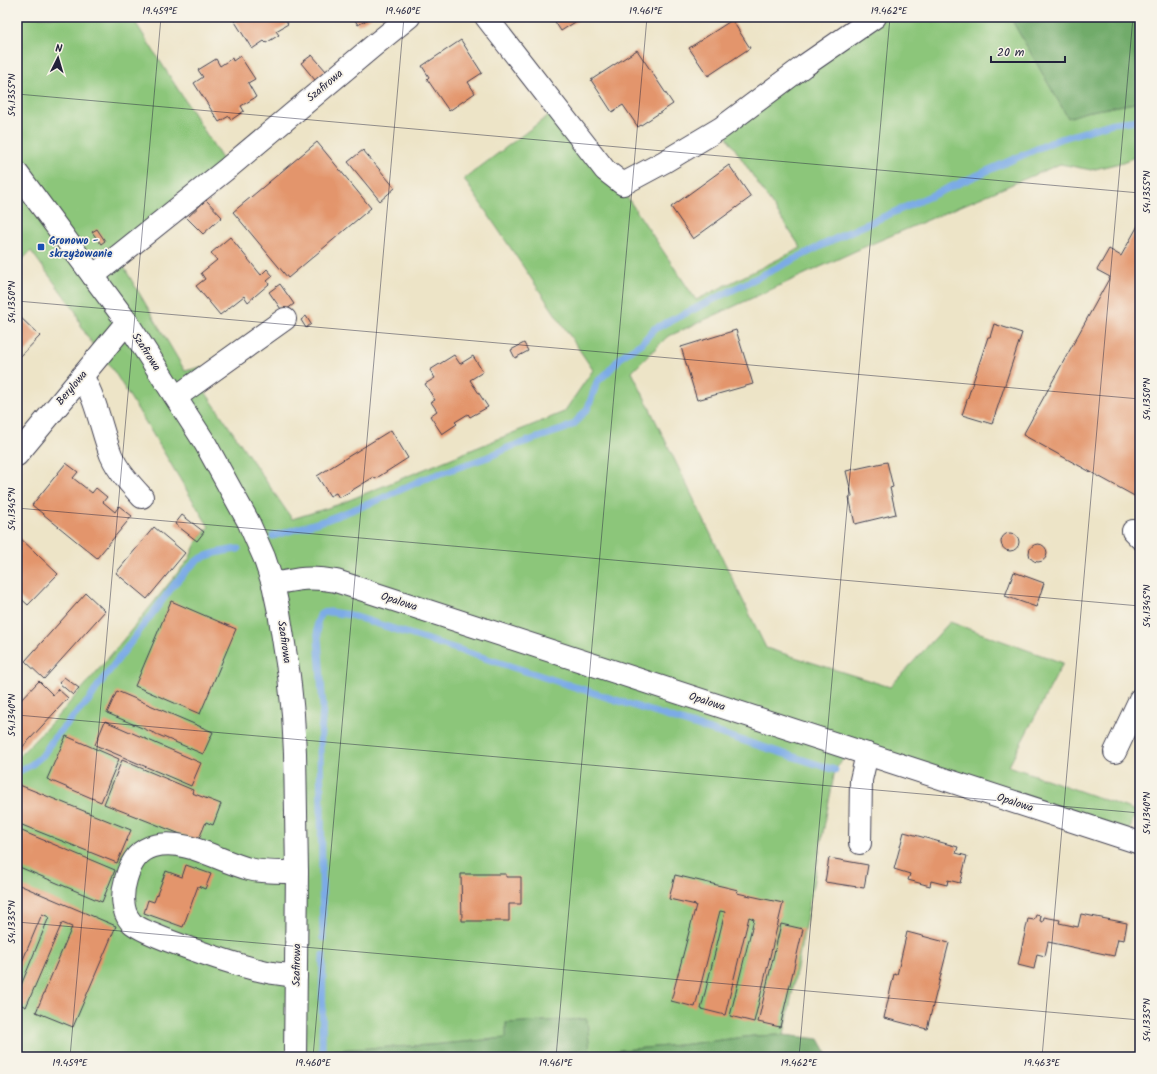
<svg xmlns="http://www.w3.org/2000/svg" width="1157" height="1074" font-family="Kalam,sans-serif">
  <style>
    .green { fill: #8cc67a; stroke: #57745a }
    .forest { fill: #71ab6a; stroke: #4a6652 }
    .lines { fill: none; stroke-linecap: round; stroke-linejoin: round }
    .stream { stroke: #7cabe6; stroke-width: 7 }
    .building { fill: #e3956c }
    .minor-casing { stroke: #403f50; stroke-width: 24 }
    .minor { stroke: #fff; stroke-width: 22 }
    .ticks { fill: none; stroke: #22223b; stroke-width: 1; stroke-opacity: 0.45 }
    .transit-dot { fill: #1a4fb4; stroke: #f7f3e8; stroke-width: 1.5 }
    .labels { text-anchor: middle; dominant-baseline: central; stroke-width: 3.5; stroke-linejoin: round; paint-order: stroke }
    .street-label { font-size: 11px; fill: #22223b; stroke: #f7f3e8 }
    .transit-label { font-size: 11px; font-weight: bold; fill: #164399; stroke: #f7f3e8; text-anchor: start }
    .neatline { fill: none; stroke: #22223b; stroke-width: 1.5 }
    .ticks-label { font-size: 10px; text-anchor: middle; fill: #22223b }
  </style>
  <rect width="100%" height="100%" fill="#f7f3e8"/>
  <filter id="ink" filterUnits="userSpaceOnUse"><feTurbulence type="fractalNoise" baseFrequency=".025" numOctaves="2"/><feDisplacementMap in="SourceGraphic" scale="8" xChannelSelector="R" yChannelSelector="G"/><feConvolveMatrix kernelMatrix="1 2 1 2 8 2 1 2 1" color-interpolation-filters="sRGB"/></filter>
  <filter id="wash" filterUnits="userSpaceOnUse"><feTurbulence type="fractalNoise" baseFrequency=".012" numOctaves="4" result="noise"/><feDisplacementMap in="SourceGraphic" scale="16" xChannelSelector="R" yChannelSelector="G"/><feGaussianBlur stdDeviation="0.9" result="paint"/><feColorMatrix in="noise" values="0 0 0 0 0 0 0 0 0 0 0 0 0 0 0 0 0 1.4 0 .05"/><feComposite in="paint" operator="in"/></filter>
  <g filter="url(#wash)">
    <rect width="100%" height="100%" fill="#ede4c7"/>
    <path class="green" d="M17,17H132L228,168L118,257L185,371L201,367L212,382L206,393L292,519L337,505L564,412L593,370L464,179L557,109L627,197L696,300L801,248L721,128L875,17H1010L1068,117L1086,112L1140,102V155L1120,163L1091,170L1060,164L862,248L667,337L632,372L766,648L890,687L950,622L1063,663L1009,766L1136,811L1126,839L851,749L835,770L784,1035L753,1036L689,1044L590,1053L586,1019L506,1023L507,1038L431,1045L334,1050V1057H17V758C80,697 133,627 189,559L197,541L209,527C177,475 147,423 115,373C101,352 83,338 76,312L31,251L17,265Z"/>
    <g class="forest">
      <path d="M1010,17H1140V102L1086,112L1068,118Z"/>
      <path d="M587,1019L590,1053L689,1044L753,1036L784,1035L819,1039L829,1057H334L333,1050L431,1045L506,1038V1023Z"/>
    </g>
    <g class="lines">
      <g class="stream">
        <path d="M273,536L326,520L376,501L424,479L488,457L510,447L564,429L574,424L588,408L597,382L607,373L622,356L642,343L654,329L847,233L1057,140L1113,123L1140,120"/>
        <path d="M17,772L31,765L43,755L54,738L90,699L98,686L176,582C183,575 190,566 198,560C210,553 225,551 238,549"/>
        <path d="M323,938L320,747L323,708L317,623L321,613L330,612L350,615L835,770"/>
        <path d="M322,1057L323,955"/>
      </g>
    </g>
    <g id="blocks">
      <g class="building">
        <path d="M232,17H284L288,24L276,31L279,35L266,43L264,41L252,49Z"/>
        <path d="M353,17H372L358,25Z"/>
        <path d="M552,17H583L561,31Z"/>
        <path d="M732,20L750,48L708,76L689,48Z"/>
        <path d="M461,40L482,73L468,82L475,93L449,111L427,79L429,77L422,66Z"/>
        <path d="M637,50L673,104L638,127L623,105L612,112L591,80Z"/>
        <path d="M312,55L326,71L315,80L301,63Z"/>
        <path d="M240,56L255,79L248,83L256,97L241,106L244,111L231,120L229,116L219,122L194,83L203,77L198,70L216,59L220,66L232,58L233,61Z"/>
        <path d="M317,142L371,208L288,278L233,212Z"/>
        <path d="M363,150L395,188L380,201L348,162Z"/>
        <path d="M729,165L751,197L693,239L671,207Z"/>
        <path d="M206,200L222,217L203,234L187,218Z"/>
        <path d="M1140,222V499L1023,435L1110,277L1097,270L1109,249L1121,256Z"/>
        <path d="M97,229L105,241L101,244L92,232Z"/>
        <path d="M230,237L261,275L267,269L273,276L267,281L269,284L248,302L244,296L220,315L196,286L205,279L201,273L217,260L211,253Z"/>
        <path d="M280,284L294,304L283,312L269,292Z"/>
        <path d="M17,314L40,336L17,360Z"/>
        <path d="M306,316L311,324L306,328L301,320Z"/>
        <path d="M994,324L1022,333L992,424L962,415L988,337H990Z"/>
        <path d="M736,330L753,384L697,400L681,347Z"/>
        <path d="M524,343L528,351L515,358L511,350Z"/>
        <path d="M454,355L460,364L473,356L483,372L470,380L488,407L470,417L468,414L455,422L457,424L442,434L430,416L437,411L431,402L435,400L425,384L435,378L430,370Z"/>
        <path d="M391,430L408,458L375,479L374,477L339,498L336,493L330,496L317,476Z"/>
        <path d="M887,462L893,487L890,488L896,514L855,524L849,497L852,496L846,471Z"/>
        <path d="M66,463L78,472L73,478L92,493L96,488L107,497L103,502L115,512L119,506L132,516L97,558L32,505Z"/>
        <path d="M182,515L204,532L197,541L175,524Z"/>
        <path d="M154,527L185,553L147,599L116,573Z"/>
        <circle cx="1010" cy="542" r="9"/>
        <path d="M17,535L58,574L28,605L17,595Z"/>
        <circle cx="1038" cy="553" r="9"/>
        <path d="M1014,572L1044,583L1036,607L1005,596Z"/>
        <path d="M86,593L105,611L44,679L25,661Z"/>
        <path d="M171,601L236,629L200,714L135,686Z"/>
        <path d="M64,677L79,688L73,695L59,683Z"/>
        <path d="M39,681L53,695L58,689L68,698L17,753V704Z"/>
        <path d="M117,691L213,732L203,754L107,713Z"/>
        <path d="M105,721L201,763L191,786L95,745Z"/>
        <path d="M66,736L119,759L101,802L47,779Z"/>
        <path d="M122,760L193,790L192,793L221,804L213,825L206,822L198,841L104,804Z"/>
        <path d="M17,784L131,830L117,863L17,823Z"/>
        <path d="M17,829L115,870L102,902L17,866Z"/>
        <path d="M904,832L958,847L956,853L967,856L960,883L948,880L947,885L931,881L930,886L908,880L910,874L894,869Z"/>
        <path d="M829,858L868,865L864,888L825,882Z"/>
        <path d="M186,865L211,874L205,889L198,886L183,927L144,913L148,900L154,902L166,871L182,877Z"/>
        <path d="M461,874H506V877H521V904H509V921H462Z"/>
        <path d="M675,875L738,890L737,893L783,903L754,1022L730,1016L754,919L749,917L725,1015L701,1009L725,912L720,911L695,1007L671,1001L696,905L669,899Z"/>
        <path d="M17,884L116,926L73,1027L36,1012L72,927L62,923L26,1007L17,1003V995L49,917L42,914L17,974Z"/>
        <path d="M1081,914L1127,923L1124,940L1118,939L1114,956L1048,942L1045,956L1037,954L1034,969L1018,965L1028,919L1034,920L1036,915L1041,916L1040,921L1043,922L1044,917L1060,920L1059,923L1078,927Z"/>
        <path d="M781,924L803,929L780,1027L758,1022Z"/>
        <path d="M907,932L949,943L927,1029L884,1018L894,974L897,975Z"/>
      </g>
    </g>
  </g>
  <g filter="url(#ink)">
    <use href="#blocks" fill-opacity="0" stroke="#403f50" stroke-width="1"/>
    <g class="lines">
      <defs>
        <g id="minor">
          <path d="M486,17L605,170L623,184L664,162L721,128L804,66L875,17"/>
          <path d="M17,173L127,322L205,443L248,521L264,557L273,584L279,612L289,676L293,714L295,753L297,872L295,1057"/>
          <path d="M93,276L228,168L372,47L409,17"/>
          <path d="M82,376C97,401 101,429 111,455C118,471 130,484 142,497"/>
          <path d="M176,397L285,319"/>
          <path d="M17,455L127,322"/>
          <path d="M1133,531L1140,538"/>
          <path d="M273,584C297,579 310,576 336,581L1140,843"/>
          <path d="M1115,752L1140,699"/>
          <path d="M860,843L861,780L867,754"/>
          <path d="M296,976C285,974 274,974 263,971C243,967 142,935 131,922C121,911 122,892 126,879C130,864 138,850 154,846C187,838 218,861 249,869C265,873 281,872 297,872"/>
        </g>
      </defs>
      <use href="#minor" class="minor-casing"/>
      <use href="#minor" class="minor"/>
    </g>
  </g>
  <path class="ticks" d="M17,94L1140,193M17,301L1140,399M17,508L1140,606M17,715L1140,813M17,922L1140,1020M70,1057L161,17M313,1057L404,17M556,1057L647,17M799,1057L890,17M1042,1057L1133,17"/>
  <rect class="transit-dot" x="37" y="243" width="8" height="8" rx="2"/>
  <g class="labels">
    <g class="street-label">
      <text transform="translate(325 86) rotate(-40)">Szafirowa</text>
      <text transform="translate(146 352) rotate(57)">Szafirowa</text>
      <text transform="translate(72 388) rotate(-50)">Berylowa</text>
      <text transform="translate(399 602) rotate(18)">Opalowa</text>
      <text transform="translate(284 642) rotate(82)">Szafirowa</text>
      <text transform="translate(707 702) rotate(18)">Opalowa</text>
      <text transform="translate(1015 803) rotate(18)">Opalowa</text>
      <text transform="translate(297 965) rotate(-89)">Szafirowa</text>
    </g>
    <g class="transit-label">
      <text x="49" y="241">Gronowo -<tspan x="49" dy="13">skrzyżowanie</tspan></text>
    </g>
  </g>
  <rect width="1157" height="1074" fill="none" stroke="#f7f3e8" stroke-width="44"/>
  <g transform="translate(58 58) rotate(5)" stroke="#f7f3e8" stroke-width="3" paint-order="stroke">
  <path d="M0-3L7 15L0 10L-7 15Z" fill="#22223b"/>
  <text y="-6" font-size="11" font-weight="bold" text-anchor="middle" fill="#22223b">N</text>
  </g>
  <path d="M991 56v6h74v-6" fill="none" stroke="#22223b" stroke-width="2"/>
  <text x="997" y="56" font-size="12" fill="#22223b" stroke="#f7f3e8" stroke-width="3" paint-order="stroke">20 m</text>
  <rect x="22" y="22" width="1113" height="1030" class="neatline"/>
  <g class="ticks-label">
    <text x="160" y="14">19.459°E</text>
    <text x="403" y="14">19.460°E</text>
    <text x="646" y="14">19.461°E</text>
    <text x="889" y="14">19.462°E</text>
    <text transform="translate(11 95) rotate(-90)" y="4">54.1355°N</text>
    <text transform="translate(1146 192) rotate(-90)" y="4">54.1355°N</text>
    <text transform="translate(11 302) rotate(-90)" y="4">54.1350°N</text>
    <text transform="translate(1146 399) rotate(-90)" y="4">54.1350°N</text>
    <text transform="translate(11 509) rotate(-90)" y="4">54.1345°N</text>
    <text transform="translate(1146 606) rotate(-90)" y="4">54.1345°N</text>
    <text transform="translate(11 715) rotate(-90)" y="4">54.1340°N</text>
    <text transform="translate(1146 813) rotate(-90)" y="4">54.1340°N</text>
    <text transform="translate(11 922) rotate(-90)" y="4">54.1335°N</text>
    <text transform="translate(1146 1020) rotate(-90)" y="4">54.1335°N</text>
    <text x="70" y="1066">19.459°E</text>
    <text x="313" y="1066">19.460°E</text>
    <text x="556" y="1066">19.461°E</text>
    <text x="799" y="1066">19.462°E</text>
    <text x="1042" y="1066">19.463°E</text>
  </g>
</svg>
